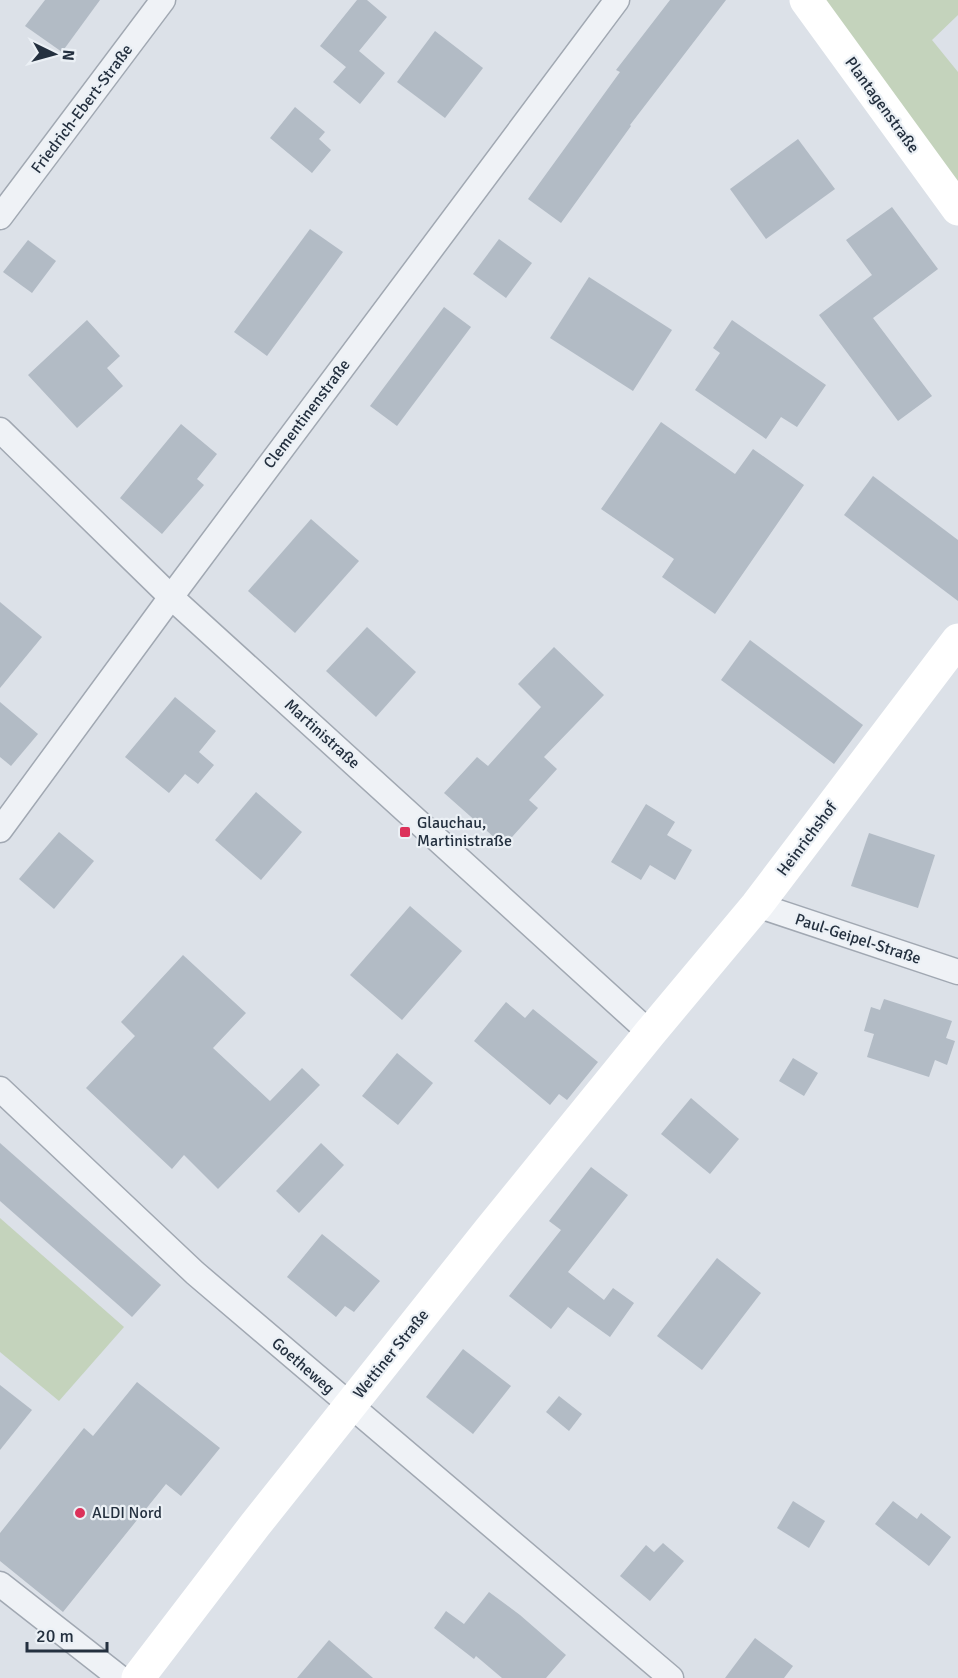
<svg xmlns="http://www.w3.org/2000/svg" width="958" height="1678" font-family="Signika,sans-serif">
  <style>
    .green { fill: #c4d3bc }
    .building { fill: #b2bbc5 }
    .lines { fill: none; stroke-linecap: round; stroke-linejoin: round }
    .street-casing { stroke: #a1a8b2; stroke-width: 27 }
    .street { stroke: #eff2f6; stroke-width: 24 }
    .secondary { stroke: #fff; stroke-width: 33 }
    .poi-dot { fill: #dc315a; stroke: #ebf0f5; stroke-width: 2 }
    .labels { text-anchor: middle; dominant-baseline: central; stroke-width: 4.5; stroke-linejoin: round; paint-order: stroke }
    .street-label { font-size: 16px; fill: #24303f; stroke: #ebf0f5 }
    .poi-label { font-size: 16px; fill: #24303f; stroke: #ebf0f5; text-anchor: start }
  </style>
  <rect width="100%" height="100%" fill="#dce1e8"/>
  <g class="green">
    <path d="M822,0H958V15L932,40L958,72V209Z"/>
    <path d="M0,1218L124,1327L59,1401L0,1352Z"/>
  </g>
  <g class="building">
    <path d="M45,0H100L62,52L25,26Z"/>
    <path d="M357,0H367L387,17L359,51L385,73L360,104L333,82L346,67L320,46Z"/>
    <path d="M670,0H726L630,125L631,126L561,223L528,199L620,72L616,70Z"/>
    <path d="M435,31L483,68L445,118L397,82Z"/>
    <path d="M295,107L325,132L319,139L331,150L312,173L270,138Z"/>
    <path d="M798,139L835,189L766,239L730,189Z"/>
    <path d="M892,207L938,269L873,318L932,396L898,421L819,315L872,275L846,240Z"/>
    <path d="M310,229L343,252L267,356L234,332Z"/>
    <path d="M499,239L532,263L506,298L473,274Z"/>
    <path d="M28,240L56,261L32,293L3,272Z"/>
    <path d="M589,277L672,330L633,391L550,338Z"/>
    <path d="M444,307L471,327L397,426L370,406Z"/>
    <path d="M87,320L120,356L107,368L123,386L77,428L28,375Z"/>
    <path d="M732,320L826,385L797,427L781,417L766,439L695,390L720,353L713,348Z"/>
    <path d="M661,422L735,474L753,449L804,485L715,614L662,577L674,559L601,509Z"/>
    <path d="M181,424L217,454L197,479L204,485L162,534L120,498Z"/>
    <path d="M873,476L958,540V601L844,515Z"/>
    <path d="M311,519L359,561L295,633L248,591Z"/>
    <path d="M0,602L42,637L0,688Z"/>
    <path d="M367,627L416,672L376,717L326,671Z"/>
    <path d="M750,640L863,725L834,764L721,680Z"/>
    <path d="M554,647L604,695L544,757L557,769L529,800L538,808L504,846L444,793L477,757L488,766L541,707L518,684Z"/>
    <path d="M175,697L216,731L199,752L214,765L198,784L185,774L169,793L125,757Z"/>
    <path d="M0,702L38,734L11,766L0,757Z"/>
    <path d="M256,792L302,832L261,880L215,840Z"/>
    <path d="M646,804L675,822L667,835L692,850L675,880L650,865L641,880L611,862Z"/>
    <path d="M59,832L94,861L54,909L19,879Z"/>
    <path d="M869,833L935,855L918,908L851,886Z"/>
    <path d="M410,906L462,951L402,1020L350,975Z"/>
    <path d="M183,955L246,1013L213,1048L270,1101L302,1068L320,1085L218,1189L184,1155L172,1169L86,1088L135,1036L121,1022Z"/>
    <path d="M884,999L952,1021L946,1038L955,1041L947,1065L935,1060L929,1077L867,1057L874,1034L864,1031L871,1007L880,1010Z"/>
    <path d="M506,1002L525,1018L533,1009L598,1062L567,1100L559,1094L550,1105L474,1041Z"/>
    <path d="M397,1053L433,1083L398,1125L362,1096Z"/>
    <path d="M793,1058L818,1073L804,1096L779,1081Z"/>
    <path d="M691,1098L739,1139L710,1174L661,1134Z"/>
    <path d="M0,1143L161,1285L132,1317L0,1201Z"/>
    <path d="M321,1143L344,1165L299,1213L276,1191Z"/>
    <path d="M591,1167L628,1195L568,1272L604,1300L613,1288L634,1303L610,1337L568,1307L551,1329L509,1296L561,1230L549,1221Z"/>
    <path d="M322,1234L380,1281L354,1312L345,1306L336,1317L287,1277Z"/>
    <path d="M717,1258L761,1293L702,1370L657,1336Z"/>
    <path d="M463,1349L511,1386L473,1434L426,1397Z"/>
    <path d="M137,1382L220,1448L181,1496L166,1484L63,1612L0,1561V1533L84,1428L93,1436Z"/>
    <path d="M0,1385L32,1410L0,1450Z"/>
    <path d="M559,1396L582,1414L569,1431L546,1412Z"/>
    <path d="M793,1501L825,1521L809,1548L777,1528Z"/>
    <path d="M893,1501L917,1519L921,1513L951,1537L929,1566L875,1524Z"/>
    <path d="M663,1543L684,1561L650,1601L620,1576L646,1545L654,1552Z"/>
    <path d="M489,1592L520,1615L566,1655L546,1678H502L476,1656L474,1659L434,1628L446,1611L464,1624Z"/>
    <path d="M755,1638L793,1666L784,1678H725Z"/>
    <path d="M329,1640L373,1678H297Z"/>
  </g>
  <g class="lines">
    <defs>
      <g id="street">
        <path d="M0,217L163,0"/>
        <path d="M0,430L171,597L650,1033"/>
        <path d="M0,830L171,597L617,0"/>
        <path d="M757,905L958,972"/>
        <path d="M0,1089L195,1273L671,1678"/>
        <path d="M0,1584L120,1678"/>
      </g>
    </defs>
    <use href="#street" class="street-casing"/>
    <use href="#street" class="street"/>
    <g class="secondary">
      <path d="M806,0L958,209"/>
      <path d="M138,1678L255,1525L489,1231L650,1033L757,905L958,640"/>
    </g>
  </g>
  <g class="poi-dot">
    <rect x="399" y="826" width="12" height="12" rx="3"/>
    <circle cx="80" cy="1513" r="6"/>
  </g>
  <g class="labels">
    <g class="street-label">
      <text transform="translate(882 105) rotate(54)">Plantagenstraße</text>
      <text transform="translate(82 109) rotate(-53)">Friedrich-Ebert-Straße</text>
      <text transform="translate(307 414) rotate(-53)">Clementinenstraße</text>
      <text transform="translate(322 734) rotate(42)">Martinistraße</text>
      <text transform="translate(807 839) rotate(-53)">Heinrichshof</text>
      <text transform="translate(858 939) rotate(18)">Paul-Geipel-Straße</text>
      <text transform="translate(391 1354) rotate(-51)">Wettiner Straße</text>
      <text transform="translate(303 1366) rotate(41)">Goetheweg</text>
    </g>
    <g class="poi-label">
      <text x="417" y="823">Glauchau,<tspan x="417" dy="18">Martinistraße</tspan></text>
      <text x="92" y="1513">ALDI Nord</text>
    </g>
  </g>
  <g transform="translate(54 54) rotate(95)" stroke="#ebf0f5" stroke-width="4.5" paint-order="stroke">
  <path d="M0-4.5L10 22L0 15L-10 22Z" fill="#24303f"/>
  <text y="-9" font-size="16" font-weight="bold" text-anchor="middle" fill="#24303f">N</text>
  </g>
  <path d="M27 1642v9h80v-9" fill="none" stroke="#24303f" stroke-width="3"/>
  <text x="36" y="1642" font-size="18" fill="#24303f" stroke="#ebf0f5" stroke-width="4.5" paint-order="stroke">20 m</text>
</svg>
